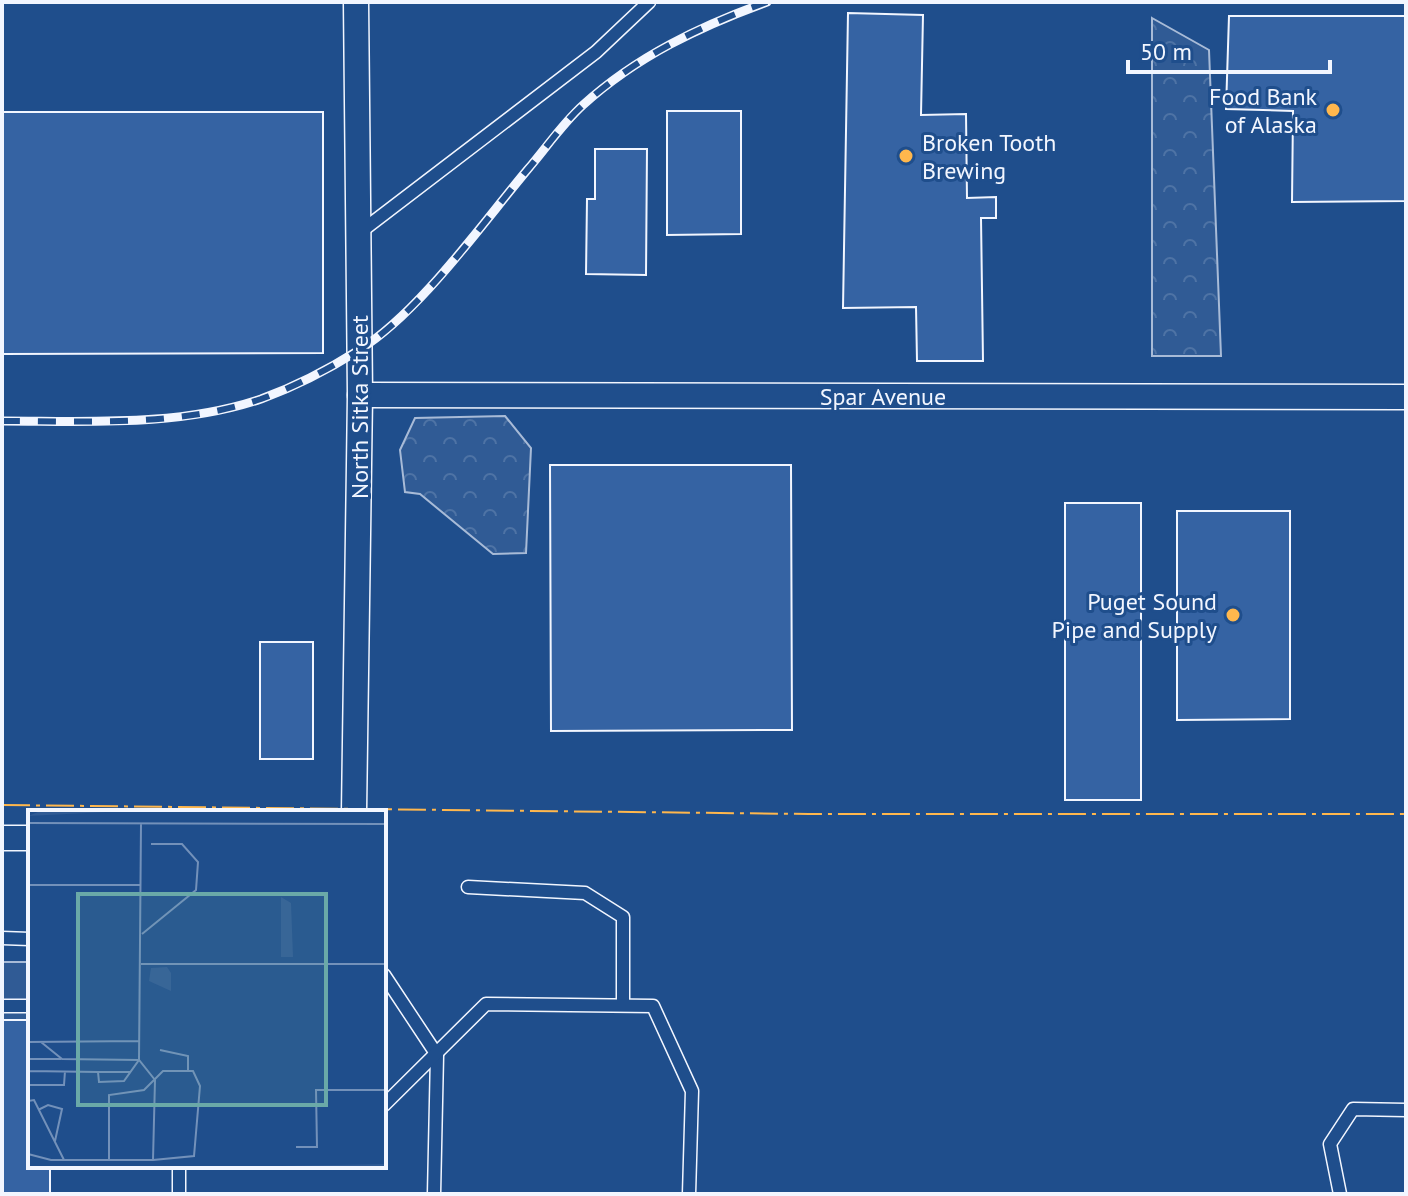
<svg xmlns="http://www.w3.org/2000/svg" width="1408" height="1196" font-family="'PT Sans',sans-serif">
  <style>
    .built { fill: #305b95; stroke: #a8bbd7; stroke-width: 2 }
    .forest { fill: url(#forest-crowns); stroke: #a8bbd7; stroke-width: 2 }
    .building { fill: #3563a3; stroke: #f2f6ff; stroke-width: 2 }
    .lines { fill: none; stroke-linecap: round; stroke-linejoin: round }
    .service-casing { stroke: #f2f6ff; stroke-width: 15 }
    .minor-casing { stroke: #f2f6ff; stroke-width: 27 }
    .service { stroke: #1f4e8c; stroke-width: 12 }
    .minor { stroke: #1f4e8c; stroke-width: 24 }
    .rail-casing { stroke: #f2f6ff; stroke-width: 9 }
    .rail { stroke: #1f4e8c; stroke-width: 6; stroke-dasharray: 18; stroke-linecap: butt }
    .power { stroke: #ffb74d; stroke-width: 2; stroke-dasharray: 28 6 4 6; stroke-linecap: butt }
    .poi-dot { fill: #ffb74d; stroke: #1f4e8c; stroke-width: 3 }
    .labels { text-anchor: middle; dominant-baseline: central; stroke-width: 6; stroke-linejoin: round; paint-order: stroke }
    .poi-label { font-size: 24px; fill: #f2f6ff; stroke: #1f4e8c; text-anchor: end }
    .street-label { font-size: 24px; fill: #f2f6ff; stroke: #1f4e8c }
    .inset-road { fill: none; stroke: #7391ba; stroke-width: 2 }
    .view { fill: #6aa9a8; fill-opacity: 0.15; stroke: #6aa9a8; stroke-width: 4 }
    .inset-edge { fill: none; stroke: #f2f6ff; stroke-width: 4 }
  </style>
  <defs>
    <pattern id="forest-crowns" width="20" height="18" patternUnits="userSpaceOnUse" patternTransform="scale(2)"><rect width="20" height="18" fill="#305b95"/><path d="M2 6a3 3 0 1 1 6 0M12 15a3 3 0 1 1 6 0" fill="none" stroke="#4e73a5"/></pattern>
  </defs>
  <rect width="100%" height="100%" fill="#1f4e8c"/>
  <rect class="built" x="2" y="962" width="28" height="58"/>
  <g class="forest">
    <path d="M1152,18L1209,50L1221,356H1152Z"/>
    <path d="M505,416L531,448L526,553L493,554L420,494L405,492L400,450L415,418Z"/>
  </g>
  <g class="building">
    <path d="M848,13L923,15L921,115L966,114L967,198L996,197V218H981L983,361H917L916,307L843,308Z"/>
    <path d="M1229,16H1406V201L1292,202L1293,111L1226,109Z"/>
    <path d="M667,111H741V234L667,235Z"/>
    <path d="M2,112H323V353L2,354Z"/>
    <path d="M595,149H647L646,275L586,274L587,199H595Z"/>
    <path d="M550,465H791L792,730L551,731Z"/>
    <rect x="1065" y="503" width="76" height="297"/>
    <path d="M1177,511H1290V719L1177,720Z"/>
    <rect x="260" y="642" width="53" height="117"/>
    <path d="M2,1020H30V1166H50V1194H2Z"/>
  </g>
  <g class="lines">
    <defs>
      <g id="service">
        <path d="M359,233L596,52L649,2"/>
        <path d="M468,887L585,893L623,917V1005"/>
        <path d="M2,938L30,939"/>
        <path d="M384,975L437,1055L434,1194"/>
        <path d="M2,1006H30"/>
        <path d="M384,1105L486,1004L653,1006L692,1091L689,1194"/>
        <path d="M179,1194V1166"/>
        <path d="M1340,1194L1330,1144L1353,1109L1406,1110"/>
      </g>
      <g id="minor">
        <path d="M360,395L1406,397"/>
        <path d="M354,812L360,395L356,2"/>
        <path d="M2,838H30"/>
      </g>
    </defs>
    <use href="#service" class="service-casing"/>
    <use href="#minor" class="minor-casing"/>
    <use href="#service" class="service"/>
    <use href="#minor" class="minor"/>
    <defs>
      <path id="rail" d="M2,421C88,421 178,427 261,399C294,387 329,369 359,350C419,313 481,225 528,169C546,148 563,123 583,105C637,56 701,26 767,2"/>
    </defs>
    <use href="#rail" class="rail-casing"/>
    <use href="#rail" class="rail"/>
    <path class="power" d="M2,805L809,814H1406"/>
  </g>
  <g class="poi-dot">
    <circle cx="1333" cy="110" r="8"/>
    <circle cx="906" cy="156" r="8"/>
    <circle cx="1233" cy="615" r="8"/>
  </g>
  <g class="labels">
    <g class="poi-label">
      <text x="1317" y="96">Food Bank<tspan x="1317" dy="28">of Alaska</tspan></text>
      <text x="922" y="142" text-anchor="start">Broken Tooth<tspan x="922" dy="28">Brewing</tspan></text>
      <text x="1217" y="601">Puget Sound<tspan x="1217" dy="28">Pipe and Supply</tspan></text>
    </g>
    <g class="street-label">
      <text x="883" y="396">Spar Avenue</text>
      <text transform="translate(359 407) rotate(-90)">North Sitka Street</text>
    </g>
  </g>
  <g transform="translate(28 810)">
    <rect width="358" height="358" fill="#1f4e8c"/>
    <path d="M15,0H117L0,6ZM253,87L263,93L265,147H253ZM139,157L143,163V181L121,171L123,158ZM358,354V358H190L200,357Z" fill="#305b95"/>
    <path class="inset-road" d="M0,13L358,14M0,75H113M114,124L168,80L170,52L154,34H123M113,154H358M0,232L112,231M13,232L34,249L111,250L113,14M0,235L1,261L70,262L71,272L96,271L111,250L127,270L125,350H23L0,344M132,240L160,246V261M0,249H33M1,261V275H36L37,261M70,262H103M0,291L6,290L36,350M10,300L20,295L34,299L27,331M268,337H289L288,280H358M81,350V285L116,280L135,261H165L172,276L166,346L125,350"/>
    <path class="view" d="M50,84H298V295H50Z"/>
    <rect width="358" height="358" class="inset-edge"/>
  </g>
  <rect width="1408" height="1196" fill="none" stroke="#f2f6ff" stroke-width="8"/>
  <path d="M1128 60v12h202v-12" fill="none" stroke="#f2f6ff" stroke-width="4"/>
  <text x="1140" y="60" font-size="24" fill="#f2f6ff" stroke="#1f4e8c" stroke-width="6" paint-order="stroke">50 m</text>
</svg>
